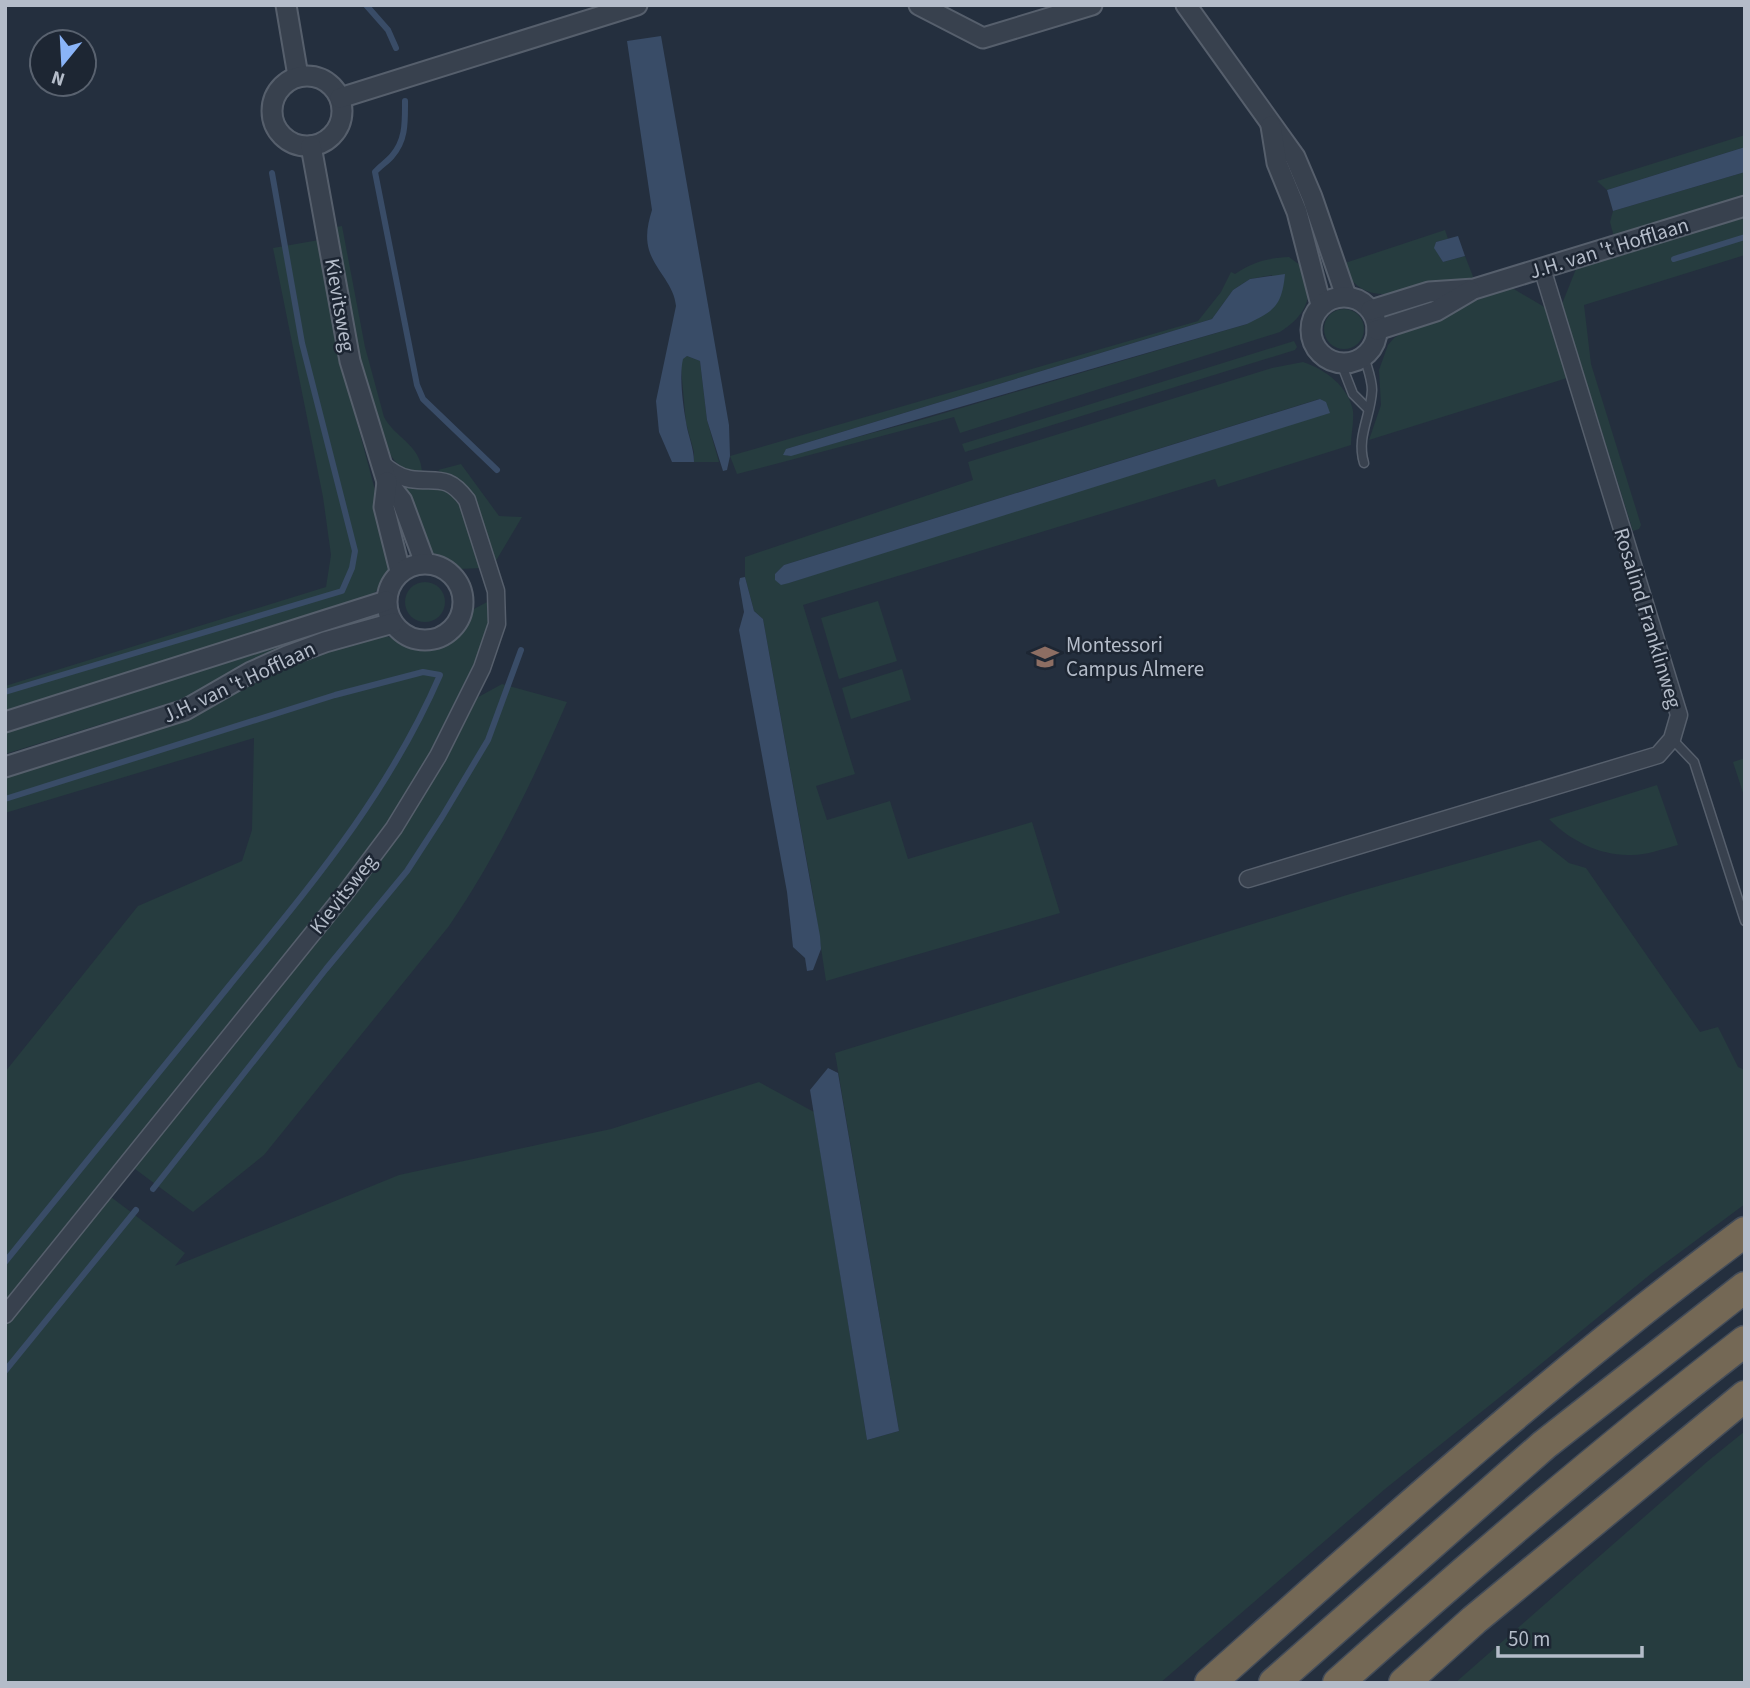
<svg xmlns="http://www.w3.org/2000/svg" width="1750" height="1688" font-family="'Source Sans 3',sans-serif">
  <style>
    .green { fill: #263c3f; fill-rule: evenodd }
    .water { fill: #394c67 }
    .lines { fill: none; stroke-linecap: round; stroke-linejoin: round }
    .stream { stroke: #394c67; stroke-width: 6 }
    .service-casing { stroke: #565f6c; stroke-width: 11 }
    .minor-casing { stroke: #565f6c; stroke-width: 19 }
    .tertiary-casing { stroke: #565f6c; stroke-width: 23 }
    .motorway-casing { stroke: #434c59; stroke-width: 33 }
    .service { stroke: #38414e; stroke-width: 8 }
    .minor { stroke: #38414e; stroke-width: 16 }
    .tertiary { stroke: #38414e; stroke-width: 19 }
    .motorway { stroke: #746855; stroke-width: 30 }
    .labels { text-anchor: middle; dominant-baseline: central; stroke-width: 5; stroke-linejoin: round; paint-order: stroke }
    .street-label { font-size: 21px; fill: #b4bcc9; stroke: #1d2633 }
    .poi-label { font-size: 21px; fill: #b4bcc9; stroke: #1d2633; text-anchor: start }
  </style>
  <rect width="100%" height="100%" fill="#242f3e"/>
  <g class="green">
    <path d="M1745,135V147L1607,190L1597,181Z"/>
    <path d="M1745,172V196L1614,237L1610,222L1613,211Z"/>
    <path d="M1745,216V255L1584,305L1591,364L1641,525L1639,529L1633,531L1562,304L1576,269Z"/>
    <path d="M342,226L365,347L384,417C395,438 421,445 422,472C403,471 395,465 387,448L359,353L336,227Z"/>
    <path d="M1445,230L1448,239L1436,242L1435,249L1443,262L1465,256L1474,279C1458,282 1442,285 1426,288C1391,295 1359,304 1342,264Z"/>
    <path d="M319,240L341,362L389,543C391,569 389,580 369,598L5,716V686L326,587L331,555L323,497L273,248Z"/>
    <path d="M1289,257L1308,271C1312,300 1305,316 1280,332L960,433L954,417L737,474L730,456L1198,321L1221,292L1231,272L1235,274C1253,262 1267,258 1289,257ZM1272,275L1247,324L924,419L787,456L786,449L1212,319L1233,290L1250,279Z"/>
    <path d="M1512,288L1546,308L1567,378L1369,440L1381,405L1379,370L1388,345L1394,338L1410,328L1477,300Z"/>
    <circle cx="1344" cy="329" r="20"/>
    <path d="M1294,341L1297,347L1295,350L965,452L962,444Z"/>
    <path d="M687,356L700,361L707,420L719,462H694V452L686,423L681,368L682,359Z"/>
    <path d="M1303,362C1325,369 1349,387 1353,411C1354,423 1351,434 1351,445L1218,487L1215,479L803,605L855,774L816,786L827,820L890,801L908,859L1032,822L1060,913L826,981L813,895L763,619L754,611L745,577V557L973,480L968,462L1272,368ZM1319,399H1322L789,583L775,580V574L784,565Z"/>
    <path d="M461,464L499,516L522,517L494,564L445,475L438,470Z"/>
    <path d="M429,485C467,490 472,538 481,568L459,569L430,555L402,486Z"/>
    <circle cx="425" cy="602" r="20"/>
    <path d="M489,601L492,618L477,664L436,750L366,857L5,1306V1072L138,906L242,861L252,830L254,738L5,813V775L193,716L207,709L223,694L262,672L378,633L419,648L441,645L457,634L474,609Z"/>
    <path d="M878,601L897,661L839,679L821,618Z"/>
    <path d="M349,621L351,629L189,697L5,754V728Z"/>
    <path d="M902,669L911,700L851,719L842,688Z"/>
    <path d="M502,684L567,702C533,780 497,856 449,926L264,1155L193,1212L131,1166L380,856L473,700Z"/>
    <path d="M1745,758V799L1733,762Z"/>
    <path d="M1657,785L1678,845C1662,849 1645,856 1628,855C1599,855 1569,840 1549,819Z"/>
    <path d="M1540,840L1569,863L1586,868L1700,1032L1718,1027L1738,1067L1745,1070V1204L1652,1273L1515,1385L1385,1489L1160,1683H5V1324L107,1194L185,1253L175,1266L399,1175L611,1129L759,1082L814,1112L867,1440L899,1431L835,1053L1350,894Z"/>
    <path d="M1745,1431V1683H1455L1708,1461Z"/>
  </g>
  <g class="water">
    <path d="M661,36L729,425L730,456L727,470L723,471L707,420L700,361L687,356L683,359C679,376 683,405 686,422C688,436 694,448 694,462H672L659,432L656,401L676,306C674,284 655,270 649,250C645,236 648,223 652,210L627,41Z"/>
    <path d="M1745,147V172L1613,211L1607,190Z"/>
    <path d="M1458,236L1465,256L1443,262L1434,248L1436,242Z"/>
    <path d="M1285,274C1282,305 1275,311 1247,324L791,456L783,455L786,449L1212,319L1233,290L1250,279Z"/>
    <path d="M1320,399L1326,402L1330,413L789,583L781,585L775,580V574L784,565Z"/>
    <path d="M745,577L754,611L763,619L820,936L821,949L813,970L807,971L805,958L793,947L787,892L739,630L744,612L739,583L740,578Z"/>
    <path d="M828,1068L838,1073L899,1431L867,1440L810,1090Z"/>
  </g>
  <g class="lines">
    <g class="stream">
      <path d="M366,5L388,30L396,48"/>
      <path d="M405,101C405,122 406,140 392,156C387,162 380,166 375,172L417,385L423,399L497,470"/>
      <path d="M1674,259L1745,237"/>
      <path d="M5,692L342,591L352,568L355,551L302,343L272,173"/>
      <path d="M5,799L335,695L423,672L440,675C388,795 311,885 229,986C154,1078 80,1170 5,1262"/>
      <path d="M153,1189L326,969L407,871L442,817L488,740L521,650"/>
      <path d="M5,1371L136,1210"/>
    </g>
    <defs>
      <g id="service">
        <path d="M1341,363L1353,394L1368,409"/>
        <path d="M1364,463C1356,437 1371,416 1372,390C1372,379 1367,367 1364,356"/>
        <path d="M1672,739L1694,762L1745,921"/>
      </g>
      <g id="minor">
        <path d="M1248,879L1658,755L1672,739L1679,715L1542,268"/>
        <path d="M5,1315L346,892L394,828L438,756L482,668L497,624L496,591L467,500C447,473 436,483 410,479C398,477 389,470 380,462"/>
      </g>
      <g id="tertiary">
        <path d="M286,5L298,76"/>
        <path d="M919,5L983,38L1092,5"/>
        <path d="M1186,5L1295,157L1312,197L1346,296"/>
        <circle cx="307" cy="111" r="35"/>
        <path d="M340,98L637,5"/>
        <path d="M1271,126L1277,163L1297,212L1321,305"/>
        <path d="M311,146L350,361L387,482L402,501L425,563"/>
        <circle cx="1344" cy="330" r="33"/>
        <path d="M1371,310L1429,292L1474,289L1745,206"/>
        <path d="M1377,330L1436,311L1470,291"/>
        <path d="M387,482L384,507L400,571"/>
        <circle cx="425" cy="602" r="38"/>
        <path d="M5,722L386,601"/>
        <path d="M5,767L185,710L251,672L287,656L325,642L393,623"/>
      </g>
      <g id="motorway">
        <path d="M1210,1683C1384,1528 1557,1371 1745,1232"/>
        <path d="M1274,1683L1544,1445L1745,1287"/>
        <path d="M1338,1683C1470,1565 1605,1449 1745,1341"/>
        <path d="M1404,1683L1474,1620L1745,1396"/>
      </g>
    </defs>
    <use href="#service" class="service-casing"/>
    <use href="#minor" class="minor-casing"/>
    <use href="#tertiary" class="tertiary-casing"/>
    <use href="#motorway" class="motorway-casing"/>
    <use href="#service" class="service"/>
    <use href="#minor" class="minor"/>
    <use href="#tertiary" class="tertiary"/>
    <use href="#motorway" class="motorway"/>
  </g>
  <defs>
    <symbol id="school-bare" viewBox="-9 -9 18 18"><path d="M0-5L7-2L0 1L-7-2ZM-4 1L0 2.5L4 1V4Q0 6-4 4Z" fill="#8d6e63" stroke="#1d2633" stroke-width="2.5" paint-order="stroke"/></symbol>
  </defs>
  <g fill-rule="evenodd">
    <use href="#school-bare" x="1026" y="638" width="38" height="38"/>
  </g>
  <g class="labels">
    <g class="street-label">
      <text transform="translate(1609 248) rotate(-17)">J.H. van 't Hofflaan</text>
      <text transform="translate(340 305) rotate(80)">Kievitsweg</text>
      <text transform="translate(1648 618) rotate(73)">Rosalind Franklinweg</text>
      <text transform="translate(239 682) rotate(-25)">J.H. van 't Hofflaan</text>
      <text transform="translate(343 894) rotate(-52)">Kievitsweg</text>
    </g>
    <g class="poi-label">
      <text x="1066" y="645">Montessori<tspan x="1066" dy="24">Campus Almere</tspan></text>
    </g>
  </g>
  <rect width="1750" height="1688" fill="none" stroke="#b4bcc9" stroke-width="14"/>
  <g transform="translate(63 63) rotate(198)"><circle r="33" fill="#1d2633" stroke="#59626f" stroke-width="2"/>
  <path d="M0-5L12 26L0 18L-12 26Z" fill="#8ab4f8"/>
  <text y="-10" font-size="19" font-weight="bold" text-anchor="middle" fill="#b4bcc9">N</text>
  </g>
  <path d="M1498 1646v10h144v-10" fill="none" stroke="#b4bcc9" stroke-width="3.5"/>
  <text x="1508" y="1646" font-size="21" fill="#b4bcc9" stroke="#1d2633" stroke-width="5" paint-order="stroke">50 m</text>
</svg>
